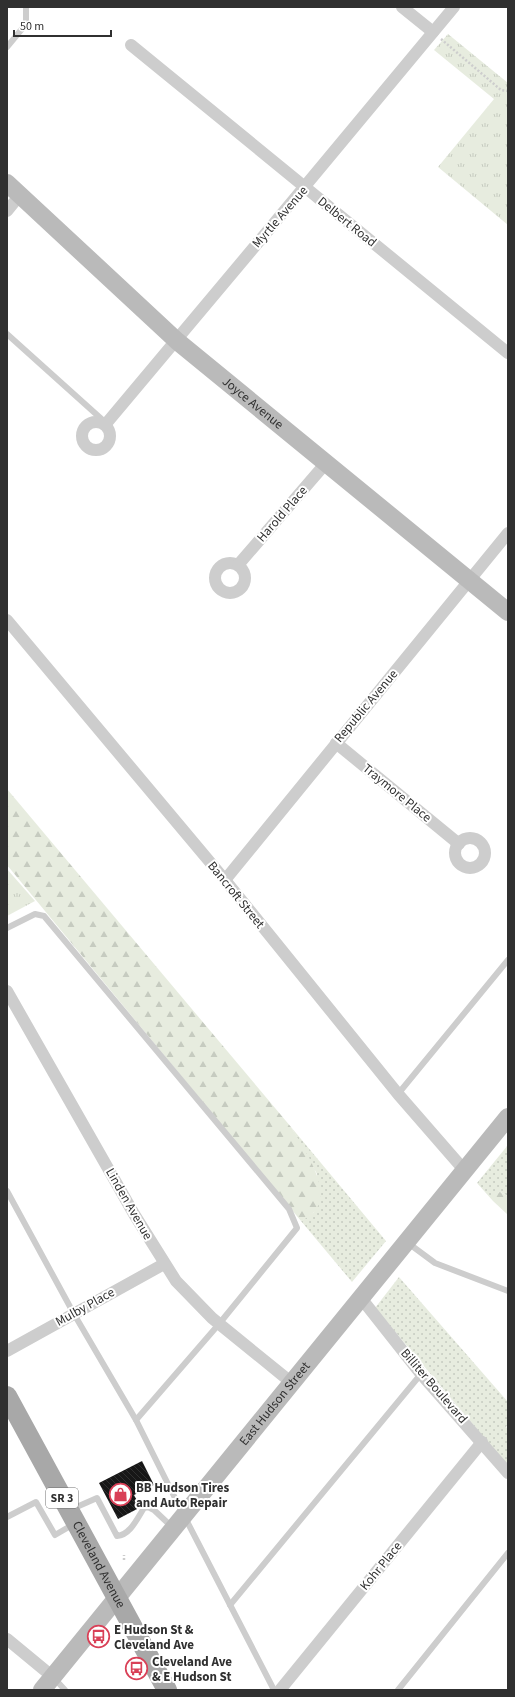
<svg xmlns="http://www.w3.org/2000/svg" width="515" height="1697" font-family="'Source Sans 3',sans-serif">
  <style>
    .grass { fill: url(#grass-dots) }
    .forest { fill: url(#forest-firs) }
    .park { fill: url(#park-tufts) }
    .building { fill: url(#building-back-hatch) }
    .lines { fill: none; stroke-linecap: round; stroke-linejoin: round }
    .path { stroke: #cdcdcd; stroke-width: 2.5; stroke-dasharray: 2 2; stroke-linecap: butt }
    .lane { stroke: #cdcdcd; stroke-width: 6 }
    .street { stroke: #cdcdcd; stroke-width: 12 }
    .secondary { stroke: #bababa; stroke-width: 18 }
    .primary { stroke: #a8a8a8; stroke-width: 20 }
    .labels { text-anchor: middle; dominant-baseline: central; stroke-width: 4; stroke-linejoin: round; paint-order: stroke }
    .shield { fill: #fff; stroke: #6e6e6e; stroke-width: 1 }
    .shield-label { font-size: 12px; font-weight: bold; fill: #303030 }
    .street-label { font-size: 13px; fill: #303030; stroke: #fff }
    .poi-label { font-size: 13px; font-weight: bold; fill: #303030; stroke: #fff; text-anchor: start }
  </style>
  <defs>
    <pattern id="grass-dots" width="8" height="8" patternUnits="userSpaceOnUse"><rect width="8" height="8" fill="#e7ecdf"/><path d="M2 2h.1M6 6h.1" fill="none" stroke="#c6cbc0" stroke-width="1.8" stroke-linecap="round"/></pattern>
    <pattern id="forest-firs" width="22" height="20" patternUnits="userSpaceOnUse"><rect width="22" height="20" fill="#e7ecdf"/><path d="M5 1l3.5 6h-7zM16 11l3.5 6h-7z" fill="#c6cbc0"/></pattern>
    <pattern id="park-tufts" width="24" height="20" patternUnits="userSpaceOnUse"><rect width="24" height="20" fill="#e7ecdf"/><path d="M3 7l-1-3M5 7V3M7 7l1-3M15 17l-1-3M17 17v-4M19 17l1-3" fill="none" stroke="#c6cbc0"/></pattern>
    <pattern id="building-back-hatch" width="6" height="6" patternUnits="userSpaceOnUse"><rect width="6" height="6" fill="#171717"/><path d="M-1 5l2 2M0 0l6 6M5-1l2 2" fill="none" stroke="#303030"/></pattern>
  </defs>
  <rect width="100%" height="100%" fill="#fff"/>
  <g class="grass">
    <path d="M291,1127L386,1241L352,1282L301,1221L314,1212L317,1174Z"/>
    <path d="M508,1145V1196L500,1192L493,1195V1201L477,1183Z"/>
    <path d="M399,1277L508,1402V1424L506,1427L508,1429V1466L375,1308Z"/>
  </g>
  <g class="forest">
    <path d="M7,789L291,1127C303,1148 334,1190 314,1212C310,1216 305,1219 301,1221L7,865Z"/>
    <path d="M500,1192L508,1196V1215L493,1201V1194Z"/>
  </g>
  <g class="park">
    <path d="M448,34L508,83V225L438,167L494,99L434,50Z"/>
    <path d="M7,869L35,901L7,916Z"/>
  </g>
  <path class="building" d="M142,1461L154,1485L134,1495L140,1506L139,1508L118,1519L99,1483Z"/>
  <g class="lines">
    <g class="path">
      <path d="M441,39L501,90L508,91"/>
      <path d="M124,1560V1555"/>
    </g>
    <g class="lane">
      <path d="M7,47L26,24V7"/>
      <path d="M7,334L106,423"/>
      <path d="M7,928L35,914L44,916L289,1209L297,1228L219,1324L136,1420"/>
      <path d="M398,1094L508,960"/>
      <path d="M7,1191L74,1314L136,1420L177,1502L274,1690"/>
      <path d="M408,1243L435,1263L508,1291"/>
      <path d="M72,1509L97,1498L117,1536C130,1535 137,1519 144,1508L148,1507L154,1510L172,1527"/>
      <path d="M7,1517L36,1502L55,1535L74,1524"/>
      <path d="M230,1605L421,1374"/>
      <path d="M54,1678L65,1690"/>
      <path d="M398,1690L508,1553"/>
    </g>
    <g class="street">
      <path d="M402,7L433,32"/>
      <path d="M131,45L508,353"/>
      <path d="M7,211L20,195"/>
      <circle cx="96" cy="436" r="14"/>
      <path d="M105,425C222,286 338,147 454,7"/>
      <circle cx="230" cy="578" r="15"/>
      <path d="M238,565L326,463"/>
      <path d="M7,620L225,880L398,1094L465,1171"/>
      <path d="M336,743L459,844"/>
      <circle cx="470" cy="853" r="15"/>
      <path d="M225,880L508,533"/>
      <path d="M7,991L134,1214L176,1281L212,1318L292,1383"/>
      <path d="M361,1298L421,1374L508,1473"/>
      <path d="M7,1351L164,1264"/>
      <path d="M7,1639L53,1677"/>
      <path d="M280,1690L482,1442"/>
    </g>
    <g class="secondary">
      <path id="s1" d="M7,183L177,341L508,612"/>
      <path id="s2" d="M42,1690L508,1117"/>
    </g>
    <path class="primary" id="s3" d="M7,1396L167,1690"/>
  </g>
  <defs>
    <symbol id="shop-ring" viewBox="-11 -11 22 22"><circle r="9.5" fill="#fff" stroke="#d94057" stroke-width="1.5"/><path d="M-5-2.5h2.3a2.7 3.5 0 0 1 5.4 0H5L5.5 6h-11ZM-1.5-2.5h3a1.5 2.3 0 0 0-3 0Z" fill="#d94057"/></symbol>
    <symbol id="bus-ring" viewBox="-11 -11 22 22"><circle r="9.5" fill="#fff" stroke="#d94057" stroke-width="1.5"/><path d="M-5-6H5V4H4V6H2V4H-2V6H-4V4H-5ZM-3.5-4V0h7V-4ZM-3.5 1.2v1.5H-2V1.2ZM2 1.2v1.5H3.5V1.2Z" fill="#d94057"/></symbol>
  </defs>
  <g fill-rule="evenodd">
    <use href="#shop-ring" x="108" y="1482" width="25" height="25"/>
    <use href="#bus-ring" x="86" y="1624" width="25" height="25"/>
    <use href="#bus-ring" x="124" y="1656" width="25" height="25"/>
  </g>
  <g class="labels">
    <rect class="shield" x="46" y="1488" width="32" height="20" rx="3"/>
    <g class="shield-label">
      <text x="62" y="1498">SR 3</text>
    </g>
    <g class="street-label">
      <text transform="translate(280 217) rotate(-49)">Myrtle Avenue</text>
      <text transform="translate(347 222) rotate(39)">Delbert Road</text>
      <text stroke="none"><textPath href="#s1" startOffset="330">Joyce Avenue</textPath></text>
      <text transform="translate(282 514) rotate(-49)">Harold Place</text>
      <text transform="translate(366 706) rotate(-50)">Republic Avenue</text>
      <text transform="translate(397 793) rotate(39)">Traymore Place</text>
      <text transform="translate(236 895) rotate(51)">Bancroft Street</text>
      <text transform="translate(129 1204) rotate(60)">Linden Avenue</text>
      <text transform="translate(85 1307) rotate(-29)">Mulby Place</text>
      <text transform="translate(434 1386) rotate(49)">Billiter Boulevard</text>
      <text stroke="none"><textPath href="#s2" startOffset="369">East Hudson Street</textPath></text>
      <text stroke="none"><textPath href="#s3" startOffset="192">Cleveland Avenue</textPath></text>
      <text transform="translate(381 1566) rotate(-51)">Kohr Place</text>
    </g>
    <g class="poi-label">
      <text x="136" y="1488">BB Hudson Tires<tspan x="136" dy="15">and Auto Repair</tspan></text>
      <text x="114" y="1630">E Hudson St &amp;<tspan x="114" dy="15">Cleveland Ave</tspan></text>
      <text x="152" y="1662">Cleveland Ave<tspan x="152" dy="15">&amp; E Hudson St</tspan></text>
    </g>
  </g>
  <rect width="515" height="1697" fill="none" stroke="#303030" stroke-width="16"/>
  <path d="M14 30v6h97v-6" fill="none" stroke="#303030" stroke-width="2"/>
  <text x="20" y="30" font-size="12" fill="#303030" stroke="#ffffff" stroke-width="3" paint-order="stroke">50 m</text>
</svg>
